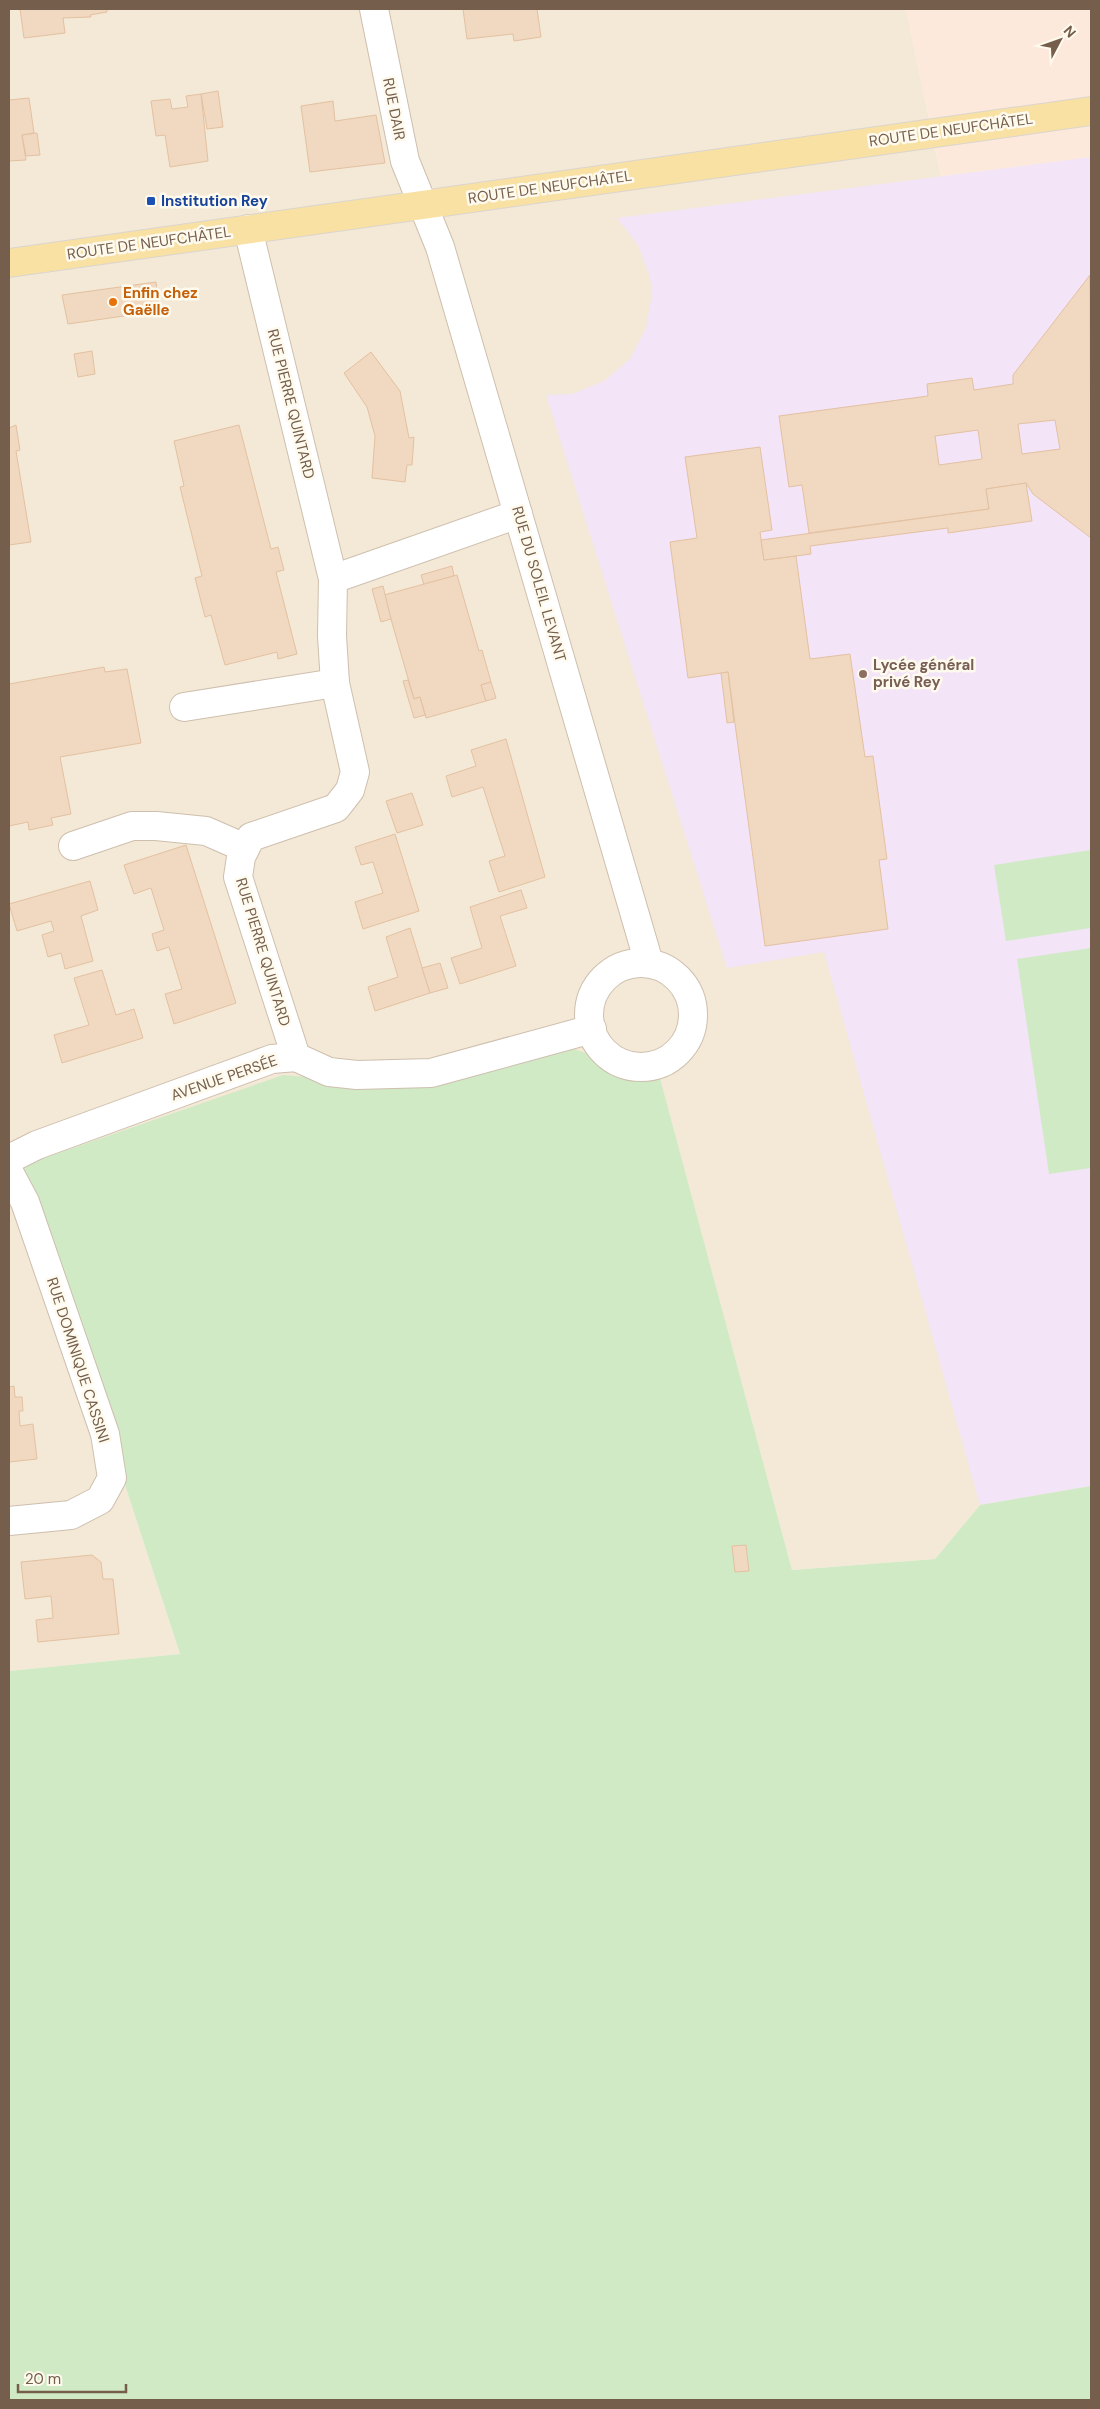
<svg xmlns="http://www.w3.org/2000/svg" width="1100" height="2409" font-family="'DM Sans',sans-serif">
  <style>
    .residential { fill: #f3e9d6 }
    .commercial { fill: #fce9dc }
    .education { fill: #f3e4f8 }
    .green { fill: #d1eac6 }
    .building { fill: #f1d8c0; stroke: #e3c1a1; fill-rule: evenodd }
    .lines { fill: none; stroke-linecap: round; stroke-linejoin: round }
    .minor-casing { stroke: #cebfae; stroke-width: 30 }
    .major-casing { stroke: #dbd5d0; stroke-width: 30 }
    .minor { stroke: #fff; stroke-width: 28 }
    .major { stroke: #f8e1a2; stroke-width: 28 }
    .transit-dot { fill: #1a4fb4; stroke: #fffaee; stroke-width: 2 }
    .food-dot { fill: #e8710a; stroke: #fffaee; stroke-width: 2 }
    .education-dot { fill: #8d6e63; stroke: #fffaee; stroke-width: 2 }
    .labels { text-anchor: middle; dominant-baseline: central; stroke-width: 5; stroke-linejoin: round; paint-order: stroke }
    .street-label { font-size: 15px; fill: #755f4c; stroke: #fffaee }
    .transit-label { font-size: 15px; font-weight: bold; fill: #164399; stroke: #fffaee; text-anchor: start }
    .food-label { font-size: 15px; font-weight: bold; fill: #c56008; stroke: #fffaee; text-anchor: start }
    .education-label { font-size: 15px; font-weight: bold; fill: #785e54; stroke: #fffaee; text-anchor: start }
  </style>
  <rect width="100%" height="100%" fill="#fcf6e8"/>
  <path class="residential" d="M9,9H906L941,176L1091,157V1486L980,1505L935,1559L792,1570L660,1079L21,1166L180,1654L9,1671Z"/>
  <path class="commercial" d="M906,9H1091V157L941,176Z"/>
  <path class="education" d="M1091,157V1486L980,1505L824,952L727,968L546,395L572,394L604,381L630,359L646,328L652,294L650,277L638,245L617,218Z"/>
  <g class="green">
    <path d="M1091,850V928L1006,941L994,865Z"/>
    <path d="M1091,948V1168L1049,1174L1017,959Z"/>
    <path d="M565,1046L660,1078L792,1570L935,1559L980,1505L1091,1486V2400H9V1671L180,1654L21,1166L283,1075L407,1085Z"/>
  </g>
  <g class="building">
    <path d="M20,9H107V12L90,15L91,17L63,18L65,33L24,38Z"/>
    <path d="M463,9H537L541,37L514,41L513,34L467,39Z"/>
    <path d="M218,91L223,127L207,129L201,94Z"/>
    <path d="M201,94L208,161L170,167L165,135L156,136L151,101L170,99L172,109L188,107L186,96Z"/>
    <path d="M29,98L34,133L22,135L26,160L9,161V100Z"/>
    <path d="M333,101L335,121L376,115L385,163L310,172L301,106Z"/>
    <path d="M37,133L40,155L26,156L22,135Z"/>
    <path d="M1090,275L1091,538L1033,494L1026,483L986,489L989,509L809,533L802,485L789,487L779,416L928,396L927,384L972,378L974,390L1013,384V375ZM1055,420L1060,449L1022,454L1018,424ZM978,430L982,459L939,465L935,436Z"/>
    <path d="M156,282L159,311L68,324L62,295Z"/>
    <path d="M92,351L95,374L78,377L74,354Z"/>
    <path d="M371,352L400,391L409,438L414,437L412,465H407L405,482L372,478L375,436L367,407L344,373Z"/>
    <path d="M16,425L20,450L16,451L31,542L9,545V428Z"/>
    <path d="M239,425L271,549L278,547L284,570L276,572L297,654L278,659L277,652L225,665L211,615L205,617L195,578L202,576L180,487L184,486L174,441Z"/>
    <path d="M760,447L772,530L760,532L764,560L796,556L810,659L850,654L865,757L873,756L887,859L879,860L888,929L765,946L728,672L688,678L670,542L697,538L685,457Z"/>
    <path d="M1026,483L1032,521L948,533V528L810,546L811,554L764,560L761,540L989,509L986,489Z"/>
    <path d="M452,566L454,576L424,585L421,575Z"/>
    <path d="M457,575L479,651L482,650L491,682L481,685L486,701L426,718L420,697L414,699L384,595Z"/>
    <path d="M383,586L391,619L381,622L372,589Z"/>
    <path d="M104,667L105,672L127,669L141,743L60,757L71,814L51,818L53,825L29,830L28,822L9,826V684Z"/>
    <path d="M728,672L734,722L727,723L721,673Z"/>
    <path d="M408,680L414,699L420,697L425,715L414,718L403,681Z"/>
    <path d="M491,682L496,698L486,701L481,685Z"/>
    <path d="M506,739L545,877L499,892L489,861L505,856L483,787L452,797L446,776L476,766L471,750Z"/>
    <path d="M412,793L423,825L397,833L386,801Z"/>
    <path d="M395,834L419,911L363,929L355,902L383,893L373,862L361,865L355,847Z"/>
    <path d="M186,845L236,1003L174,1024L165,994L182,989L169,947L157,951L152,934L164,930L151,888L134,894L124,865Z"/>
    <path d="M90,881L98,910L81,916L93,961L65,969L61,953L48,957L42,935L54,931L51,921L17,931L9,904Z"/>
    <path d="M521,890L527,908L500,916L516,966L460,984L451,958L482,948L470,907Z"/>
    <path d="M410,928L430,993L375,1011L368,987L398,977L386,937Z"/>
    <path d="M440,963L448,988L430,993L422,968Z"/>
    <path d="M102,970L116,1015L134,1009L143,1038L62,1063L54,1035L89,1025L74,978Z"/>
    <path d="M14,1386L15,1397H22L23,1411H19L20,1426L33,1424L37,1459L9,1462V1387Z"/>
    <path d="M746,1545L749,1571L735,1572L732,1546Z"/>
    <path d="M92,1555L101,1562L103,1579H113L119,1634L38,1642L36,1620L53,1618L51,1596L25,1599L21,1562Z"/>
  </g>
  <g class="lines">
    <defs>
      <g id="minor">
        <path d="M374,9L405,161L440,247L649,963"/>
        <path d="M248,229L333,579L518,514"/>
        <path d="M184,707L335,683"/>
        <path d="M73,846L132,826H156L206,831L245,848"/>
        <circle cx="641" cy="1015" r="52"/>
        <path d="M296,1057L238,877L241,857L251,837L336,808L350,790L355,772L335,683L332,636L333,579"/>
        <path d="M9,1159L37,1145L272,1059L296,1057L329,1072L357,1075L431,1073L592,1029"/>
        <path d="M9,1172L25,1202L105,1434L112,1478L100,1500L71,1515L9,1521"/>
      </g>
      <path id="major" d="M9,263L1091,111"/>
    </defs>
    <use href="#minor" class="minor-casing"/>
    <use href="#major" class="major-casing"/>
    <use href="#minor" class="minor"/>
    <use href="#major" class="major"/>
  </g>
  <rect class="transit-dot" x="146" y="196" width="10" height="10" rx="2.5"/>
  <circle class="food-dot" cx="113" cy="302" r="5"/>
  <circle class="education-dot" cx="863" cy="674" r="5"/>
  <g class="labels">
    <g class="street-label">
      <text transform="translate(394 109) rotate(79)">RUE DAIR</text>
      <text transform="translate(951 130) rotate(-8)">ROUTE DE NEUFCHÂTEL</text>
      <text transform="translate(550 187) rotate(-8)">ROUTE DE NEUFCHÂTEL</text>
      <text transform="translate(149 243) rotate(-8)">ROUTE DE NEUFCHÂTEL</text>
      <text transform="translate(291 404) rotate(76)">RUE PIERRE QUINTARD</text>
      <text transform="translate(539 584) rotate(74)">RUE DU SOLEIL LEVANT</text>
      <text transform="translate(263 952) rotate(73)">RUE PIERRE QUINTARD</text>
      <text transform="translate(224 1078) rotate(-19)">AVENUE PERSÉE</text>
      <text transform="translate(78 1360) rotate(72)">RUE DOMINIQUE CASSINI</text>
    </g>
    <g class="transit-label">
      <text x="161" y="201">Institution Rey</text>
    </g>
    <g class="food-label">
      <text x="123" y="293">Enfin chez<tspan x="123" dy="17">Gaëlle</tspan></text>
    </g>
    <g class="education-label">
      <text x="873" y="665">Lycée général<tspan x="873" dy="17">privé Rey</tspan></text>
    </g>
  </g>
  <rect width="1100" height="2409" fill="none" stroke="#755f4c" stroke-width="20"/>
  <g transform="translate(1060 40) rotate(49)" stroke="#fffaee" stroke-width="4" paint-order="stroke">
  <path d="M0-4L9 19L0 12L-9 19Z" fill="#755f4c"/>
  <text y="-8" font-size="14" font-weight="bold" text-anchor="middle" fill="#755f4c">N</text>
  </g>
  <path d="M18 2384v8h108v-8" fill="none" stroke="#755f4c" stroke-width="2.5"/>
  <text x="25" y="2384" font-size="15" fill="#755f4c" stroke="#fffaee" stroke-width="4" paint-order="stroke">20 m</text>
</svg>
